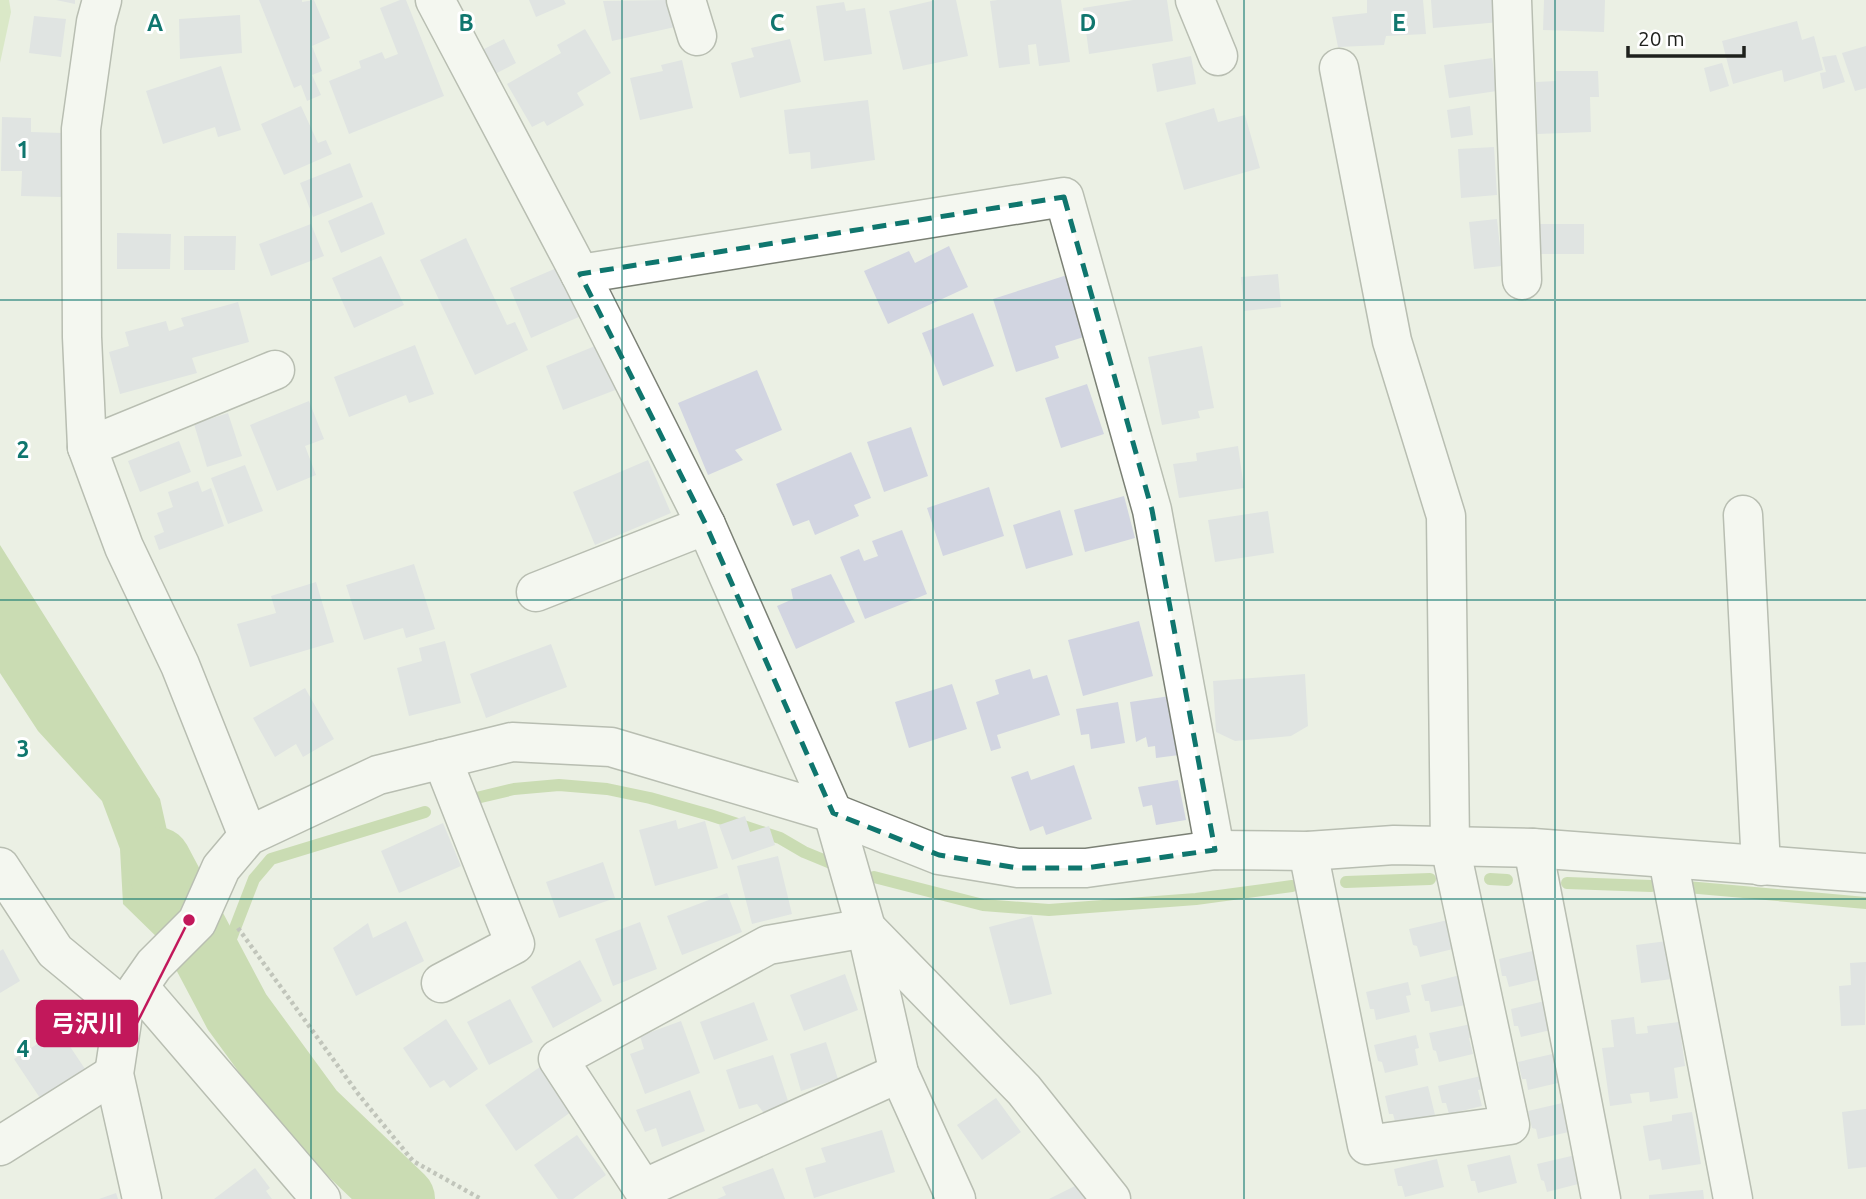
<svg xmlns="http://www.w3.org/2000/svg" width="1866" height="1199" font-family="Ubuntu,'Noto Sans JP',sans-serif">
  <style>
    .green { fill: #c5dea5 }
    .water { fill: #a3c379 }
    .lines { fill: none; stroke-linecap: round; stroke-linejoin: round }
    .stream { stroke: #a3c379; stroke-width: 12 }
    .river { stroke: #a3c379; stroke-width: 68 }
    .building { fill: #d2d5e1 }
    .minor-casing { stroke: #7b8075; stroke-width: 41 }
    .path { stroke: #8e9189; stroke-width: 4.5; stroke-dasharray: 3.5 3.5; stroke-linecap: butt }
    .minor { stroke: #fff; stroke-width: 38 }
    .marked { fill: none; stroke: #0f766e; stroke-width: 5; stroke-dasharray: 14 9; stroke-linejoin: round }
    .grid { fill: none; stroke: #0f766e; stroke-width: 2; stroke-opacity: 0.55 }
    .grid-label { font-size: 23px; text-anchor: middle; font-weight: bold; fill: #0f766e; stroke: #fff; stroke-width: 6; stroke-linejoin: round; paint-order: stroke }
    .leader { fill: none; stroke: #c2185b; stroke-width: 2.5 }
    .callout-dot { fill: #c2185b; stroke: #fff; stroke-width: 2.5 }
    .callout { fill: #c2185b; stroke: #c2185b; stroke-width: 2.5 }
    .callout-label { font-size: 24px; text-anchor: middle; font-weight: bold; fill: #fff }
  </style>
  <rect width="100%" height="100%" fill="#ebf0e4"/>
  <path class="green" d="M0,0H9L11,12L0,63Z"/>
  <path class="water" d="M0,545L160,799L186,916L165,945L123,904L120,849L102,801L38,731L0,673Z"/>
  <g class="lines">
    <g class="stream">
      <path d="M468,800L514,789L559,785L607,789L650,798L710,815L780,838L804,852L838,866"/>
      <path d="M874,877L983,905L1049,910L1196,899L1292,886"/>
      <path d="M1490,879L1507,880"/>
      <path d="M1346,882L1430,879"/>
      <path d="M1567,883L1651,886"/>
      <path d="M1687,887L1866,903"/>
      <path d="M211,964L225,954L254,879L271,859L425,812"/>
    </g>
    <path class="river" d="M157,861L237,1012L311,1113L401,1199"/>
  </g>
  <g class="building">
    <path d="M56,0H75V4Z"/>
    <path d="M259,0H302V2L314,0L330,38L312,46L322,71L312,75L321,95L307,101L301,85L294,88Z"/>
    <path d="M400,0H406L444,96L349,134L329,81L361,68L359,61L382,52L385,59L398,54L380,8Z"/>
    <path d="M529,0H564L566,4L536,17Z"/>
    <path d="M669,0L675,27L612,41L603,1Z"/>
    <path d="M936,0H956L968,56L903,70L889,11Z"/>
    <path d="M998,0H1061L1070,62L1039,66L1036,44L1028,45L1030,64L999,68L990,1Z"/>
    <path d="M1133,0H1167L1173,41L1089,54L1083,8Z"/>
    <path d="M1367,0H1423L1426,34L1386,36L1384,45L1338,47L1332,17L1367,13Z"/>
    <path d="M1431,0H1498L1500,22L1433,28Z"/>
    <path d="M1544,0H1605L1604,32L1543,30Z"/>
    <path d="M844,2L846,11L865,8L872,54L824,61L816,6Z"/>
    <path d="M240,15L242,53L180,59L179,19Z"/>
    <path d="M34,16L66,19L61,57L29,53Z"/>
    <path d="M1797,21L1802,40L1814,36L1823,70L1784,82L1782,70L1733,84L1722,41Z"/>
    <path d="M585,29L611,73L577,93L584,105L547,126L544,121L532,127L507,84L561,53L557,45Z"/>
    <path d="M504,39L516,63L495,74L482,50Z"/>
    <path d="M790,39L801,82L740,98L731,63L754,57L751,48Z"/>
    <path d="M1866,46V88L1855,91L1842,53Z"/>
    <path d="M1836,55L1845,82L1823,89L1820,73L1826,72L1822,57Z"/>
    <path d="M1191,56L1196,84L1157,92L1152,64Z"/>
    <path d="M1492,58L1497,91L1449,98L1444,65Z"/>
    <path d="M682,60L693,108L640,120L630,78L663,71L661,65Z"/>
    <path d="M1722,63L1729,86L1710,92L1704,68Z"/>
    <path d="M221,66L241,130L218,137L215,127L163,144L146,91Z"/>
    <path d="M1556,71H1598L1599,97H1590L1591,132L1537,134L1536,82L1556,81Z"/>
    <path d="M868,100L875,160L811,169L810,152L789,154L784,110Z"/>
    <path d="M301,106L318,143L326,140L332,154L284,175L261,124Z"/>
    <path d="M1470,106L1473,135L1451,138L1447,110Z"/>
    <path d="M1214,108L1218,122L1245,115L1260,168L1184,190L1165,123Z"/>
    <path d="M2,117L31,118V132L63,133L62,197L21,196L22,171H1Z"/>
    <path d="M1494,147L1497,195L1461,198L1458,149Z"/>
    <path d="M350,163L363,197L313,217L300,183Z"/>
    <path d="M372,202L385,234L341,253L328,221Z"/>
    <path d="M1497,219L1502,266L1474,269L1469,222Z"/>
    <path d="M311,224L324,256L271,276L259,244Z"/>
    <rect x="1539" y="224" width="45" height="30"/>
    <path d="M117,233L171,234L170,269H117Z"/>
    <path d="M184,236H236L235,270H184Z"/>
    <path d="M466,238L507,325L515,322L528,350L475,375L420,260Z"/>
    <path d="M949,246L968,287L888,324L864,271L909,251L915,263Z"/>
    <path d="M381,256L404,305L354,328L332,278Z"/>
    <path d="M559,267L581,316L531,338L510,288Z"/>
    <path d="M1278,274L1281,307L1244,311L1241,277Z"/>
    <path d="M1067,275L1087,336L1055,346L1059,358L1016,372L993,299Z"/>
    <path d="M238,302L249,342L192,358L197,373L120,394L109,352L129,346L125,332L166,321L169,331L184,326L181,318Z"/>
    <path d="M973,313L994,366L943,386L922,333Z"/>
    <path d="M600,344L618,389L563,410L546,366Z"/>
    <path d="M415,345L434,394L409,403L406,395L349,417L334,377Z"/>
    <path d="M1202,346L1214,408L1198,411L1200,418L1162,425L1148,357Z"/>
    <path d="M757,370L782,430L735,450L743,460L708,475L678,403Z"/>
    <path d="M1087,384L1104,434L1061,448L1045,398Z"/>
    <path d="M309,401L324,439L305,446L316,475L277,491L250,425Z"/>
    <path d="M228,413L242,456L207,467L194,424Z"/>
    <path d="M911,427L928,476L884,492L867,442Z"/>
    <path d="M179,441L191,472L140,492L128,461Z"/>
    <path d="M1238,446L1244,488L1179,498L1173,464L1197,461L1196,453Z"/>
    <path d="M851,452L871,498L854,505L859,516L815,535L809,520L793,526L776,484Z"/>
    <path d="M648,460L671,513L595,545L573,492Z"/>
    <path d="M245,465L263,511L228,524L211,478Z"/>
    <path d="M198,481L202,492L211,488L224,526L159,550L154,536L164,532L157,513L173,507L168,492Z"/>
    <path d="M989,487L1004,536L943,556L927,508Z"/>
    <path d="M1124,496L1135,538L1085,552L1074,510Z"/>
    <path d="M1060,510L1073,555L1026,569L1013,525Z"/>
    <path d="M1268,511L1274,553L1215,562L1208,520Z"/>
    <path d="M902,530L927,594L865,619L840,557L859,549L864,561L878,556L872,541Z"/>
    <path d="M414,564L435,629L406,638L403,628L364,640L346,585Z"/>
    <path d="M831,574L855,622L796,649L777,606L793,599L791,589Z"/>
    <path d="M316,582L334,642L250,667L237,624L276,613L271,596Z"/>
    <path d="M1139,621L1153,676L1083,696L1068,640Z"/>
    <path d="M445,641L461,703L409,716L397,668L422,661L419,648Z"/>
    <path d="M551,644L567,687L486,718L470,674Z"/>
    <path d="M1030,669L1033,679L1047,675L1060,715L997,735L1001,748L991,751L976,702L999,694L995,680Z"/>
    <path d="M1305,674L1308,726L1291,736L1235,741L1216,732L1213,681Z"/>
    <path d="M952,684L967,729L909,748L895,702Z"/>
    <path d="M305,688L334,739L303,757L296,744L275,757L253,718Z"/>
    <path d="M1170,696L1179,755L1156,758L1155,746L1148,747L1146,737L1136,742L1130,702Z"/>
    <path d="M1118,702L1125,743L1091,749L1089,734L1081,735L1076,709Z"/>
    <path d="M1074,765L1092,819L1046,835L1043,826L1030,831L1011,777L1028,771L1031,780Z"/>
    <path d="M1178,780L1186,820L1156,825L1152,805L1143,807L1138,787Z"/>
    <path d="M745,816L750,832L769,826L775,845L732,860L719,825Z"/>
    <path d="M676,820L678,829L705,821L718,868L655,886L639,830Z"/>
    <path d="M443,823L461,866L399,893L381,851Z"/>
    <path d="M778,856L792,914L752,924L737,866Z"/>
    <path d="M603,862L615,898L559,918L546,882Z"/>
    <path d="M727,893L742,932L682,955L667,916Z"/>
    <path d="M1032,916L1052,994L1010,1005L989,927Z"/>
    <path d="M1452,919L1453,949L1420,957L1417,946L1413,945L1409,929Z"/>
    <path d="M406,921L424,961L356,996L333,948L368,923L373,938Z"/>
    <path d="M640,922L657,969L613,986L595,939Z"/>
    <path d="M1667,941L1672,979L1641,983L1636,945Z"/>
    <path d="M3,949L20,981L0,993V951Z"/>
    <path d="M1541,949L1542,979L1509,987L1506,976H1502L1499,959Z"/>
    <path d="M580,960L602,1001L553,1028L531,987Z"/>
    <path d="M1866,962L1865,1025L1841,1026L1839,986L1851,985L1850,963Z"/>
    <path d="M845,974L858,1010L804,1031L790,995Z"/>
    <path d="M1464,974L1465,1005L1431,1012L1429,1001H1425L1421,985Z"/>
    <path d="M1408,982L1411,995L1406,996L1410,1012L1376,1020L1374,1009H1370L1366,992Z"/>
    <path d="M510,999L533,1042L489,1065L467,1022Z"/>
    <path d="M1553,999L1555,1029L1521,1037L1518,1026H1514L1511,1009Z"/>
    <path d="M754,1002L768,1040L714,1060L700,1022Z"/>
    <path d="M1634,1017L1636,1034L1648,1033L1647,1026L1679,1022L1685,1066L1674,1068L1678,1098L1650,1102L1649,1092L1630,1094L1632,1103L1610,1106L1602,1048L1614,1047L1611,1020Z"/>
    <path d="M446,1019L478,1069L450,1088L444,1080L430,1088L403,1048Z"/>
    <path d="M681,1021L700,1073L645,1094L630,1054L644,1049L640,1036Z"/>
    <path d="M1471,1024L1474,1037L1469,1038L1473,1054L1439,1062L1436,1051L1433,1050L1429,1033Z"/>
    <path d="M59,1030L85,1069L40,1098L14,1059Z"/>
    <path d="M1416,1035L1419,1048L1415,1049L1418,1065L1385,1073L1382,1062L1378,1061L1374,1045Z"/>
    <path d="M826,1042L838,1079L801,1091L790,1054Z"/>
    <path d="M1561,1052L1562,1082L1528,1090L1526,1079H1522L1518,1062Z"/>
    <path d="M773,1055L789,1104L763,1112L757,1104L739,1109L726,1070Z"/>
    <path d="M540,1067L571,1112L516,1151L485,1105Z"/>
    <path d="M1481,1076L1483,1089L1478,1090L1482,1106L1449,1114L1446,1103H1442L1438,1086Z"/>
    <path d="M1428,1086L1435,1115L1396,1125L1393,1114H1389L1385,1096Z"/>
    <path d="M690,1090L705,1131L662,1147L656,1128L645,1132L636,1110Z"/>
    <path d="M996,1098L1021,1132L982,1160L957,1125Z"/>
    <path d="M1571,1101L1573,1131L1538,1139L1536,1129L1532,1128L1528,1111Z"/>
    <path d="M1866,1109V1167L1848,1169L1842,1112Z"/>
    <path d="M1692,1112L1701,1164L1662,1170L1660,1159L1649,1161L1643,1126L1672,1121V1115Z"/>
    <path d="M882,1130L895,1172L814,1198L805,1168L826,1162L821,1148Z"/>
    <path d="M577,1135L606,1175L573,1199H558L534,1165Z"/>
    <path d="M1580,1154L1586,1182L1547,1192L1544,1181L1541,1180L1537,1164Z"/>
    <path d="M1510,1155L1517,1183L1478,1193L1475,1181H1471L1467,1165Z"/>
    <path d="M1437,1159L1444,1187L1405,1197L1402,1186H1398L1394,1169Z"/>
    <path d="M255,1168L270,1188L266,1191L272,1199H214Z"/>
    <path d="M773,1168L785,1199H717L726,1195L722,1187Z"/>
    <path d="M1079,1184L1086,1199H1049Z"/>
    <path d="M1703,1190L1704,1199H1649V1195Z"/>
    <path d="M116,1193L118,1199H99Z"/>
  </g>
  <g class="lines">
    <defs>
      <g id="minor">
        <path d="M102,0L96,22L81,129L82,337L87,447L124,547L180,665L248,836"/>
        <path d="M435,0L580,274L706,525L833,813L866,928L899,1073L956,1199"/>
        <path d="M686,0L697,36"/>
        <path d="M1195,0L1218,56"/>
        <path d="M1512,0L1522,280"/>
        <path d="M580,274L1064,197L1152,510L1215,850"/>
        <path d="M87,447L275,370"/>
        <path d="M1743,515L1761,866"/>
        <path d="M536,592L706,525"/>
        <path d="M1533,848L1601,1199"/>
        <path d="M1308,851L1367,1145L1510,1125L1450,846L1446,516L1392,341L1339,68"/>
        <path d="M1668,859L1733,1199"/>
        <path d="M0,867L55,951L124,1008"/>
        <path d="M441,983L515,944L442,759"/>
        <path d="M139,987L321,1199"/>
        <path d="M899,1073L643,1189L558,1059L768,945L866,928L1024,1090L1111,1199"/>
        <path d="M0,1146L114,1074"/>
        <path d="M142,1199L114,1074L124,1008L154,965L197,922L221,868L248,836L378,775L512,742L611,747L833,813L939,855L1018,868H1086L1215,850L1308,851L1394,845L1533,848L1866,873"/>
      </g>
    </defs>
    <use href="#minor" class="minor-casing"/>
    <path class="path" d="M238,928L359,1095L413,1161L481,1199"/>
    <use href="#minor" class="minor"/>
  </g>
  <path d="M0 0H1866V1199H0ZM1064,197L1152,510L1215,850L1086,868H1018L939,855L833,813L706,525L580,274Z" fill="#ebf0e4" fill-opacity=".55" fill-rule="evenodd"/>
  <path class="marked" d="M1064,197L1152,510L1215,850L1086,868H1018L939,855L833,813L706,525L580,274Z"/>
  <path class="grid" d="M311,0V1199M622,0V1199M933,0V1199M1244,0V1199M1555,0V1199M0,300H1866M0,600H1866M0,899H1866"/>
  <g class="grid-label">
    <text x="155" y="31">A</text>
    <text x="466" y="31">B</text>
    <text x="777" y="31">C</text>
    <text x="1088" y="31">D</text>
    <text x="1399" y="31">E</text>
    <text x="23" y="158">1</text>
    <text x="23" y="458">2</text>
    <text x="23" y="757">3</text>
    <text x="23" y="1057">4</text>
  </g>
  <path class="leader" d="M189 920L137 1023"/>
  <circle class="callout-dot" cx="189" cy="920" r="7"/>
  <rect class="callout" x="37" y="1001" width="100" height="45" rx="7"/>
  <g class="callout-label">
    <text x="87" y="1032">弓沢川</text>
  </g>
  <path d="M1628 46v10h116v-10" fill="none" stroke="#1e201c" stroke-width="3.5"/>
  <text x="1638" y="46" font-size="21" fill="#1e201c" stroke="#ffffff" stroke-width="5" paint-order="stroke">20 m</text>
</svg>
